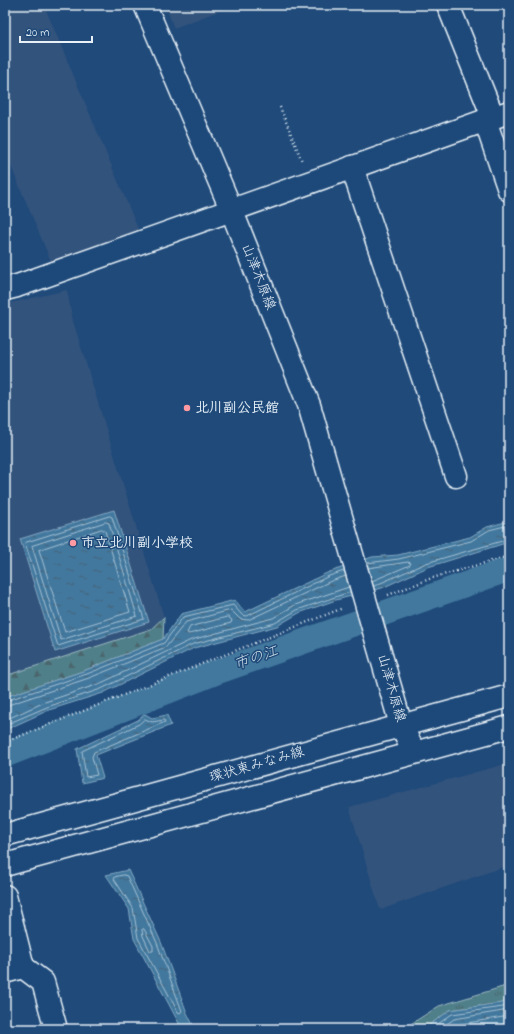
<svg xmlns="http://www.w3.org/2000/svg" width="514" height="1034" font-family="'Indie Flower','Klee One',sans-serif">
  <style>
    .built { fill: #32537c }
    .grass { fill: url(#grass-tufts); stroke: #9cb8c0 }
    .forest { fill: url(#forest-firs); stroke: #9cb8c0 }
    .water { fill: url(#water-ripples); stroke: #84a8c2 }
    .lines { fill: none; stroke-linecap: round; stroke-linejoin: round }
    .shore { stroke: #a6c1d4; stroke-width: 1 }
    .canal { stroke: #42789e; stroke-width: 25 }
    .minor-casing { stroke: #e8f1f8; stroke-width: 25 }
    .path { stroke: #e8f1f8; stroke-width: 2.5; stroke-dasharray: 1 3; stroke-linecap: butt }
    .minor { stroke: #1f4a7a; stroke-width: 22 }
    .poi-dot { fill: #ff9aa2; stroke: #1f4a7a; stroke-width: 1.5 }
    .labels { text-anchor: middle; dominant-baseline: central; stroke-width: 3; stroke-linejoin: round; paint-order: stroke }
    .street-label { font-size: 14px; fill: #e8f1f8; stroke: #1f4a7a }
    .poi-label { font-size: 14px; font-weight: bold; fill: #e8f1f8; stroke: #1f4a7a; text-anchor: start }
    .water-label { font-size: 15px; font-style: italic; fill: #cfdfea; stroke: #1f4a7a }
  </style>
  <defs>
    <pattern id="grass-tufts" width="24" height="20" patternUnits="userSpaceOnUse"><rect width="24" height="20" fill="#507f89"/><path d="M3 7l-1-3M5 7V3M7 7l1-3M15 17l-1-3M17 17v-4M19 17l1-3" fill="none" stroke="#4c666d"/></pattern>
    <pattern id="forest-firs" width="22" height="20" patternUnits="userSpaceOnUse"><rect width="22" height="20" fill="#507f89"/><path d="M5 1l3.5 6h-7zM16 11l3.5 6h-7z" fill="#4c666d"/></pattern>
    <pattern id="water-ripples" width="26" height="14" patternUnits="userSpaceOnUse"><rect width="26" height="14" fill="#42789e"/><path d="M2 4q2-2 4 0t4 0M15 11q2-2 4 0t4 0" fill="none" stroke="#446278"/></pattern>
  </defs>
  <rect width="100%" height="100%" fill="#1f4a7a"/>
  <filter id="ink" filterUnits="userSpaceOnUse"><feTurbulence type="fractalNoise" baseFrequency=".025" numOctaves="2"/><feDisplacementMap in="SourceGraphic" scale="8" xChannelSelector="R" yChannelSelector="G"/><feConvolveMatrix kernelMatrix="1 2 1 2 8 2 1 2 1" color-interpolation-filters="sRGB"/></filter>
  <g filter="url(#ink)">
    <g class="built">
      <path d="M5,5H44L139,231L52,264L5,152Z"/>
      <path d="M165,5H235L174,28Z"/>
      <path d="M67,290L73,321L164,617L163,639L86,670L5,697V304Z"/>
      <path d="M509,763V865L380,910L349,807Z"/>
    </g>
    <path class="grass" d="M509,985V1000L502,1003L450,1010L424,1029H403L439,1006Z"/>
    <path class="forest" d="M164,617L163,639L86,670L5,697V676L151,629Z"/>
    <g class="water">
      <path d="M114,510L149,622L55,652L20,539Z"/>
      <path d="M509,521V542L428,567L382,588L336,600L299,613L277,626L194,648L103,693L49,710L5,730V697L86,670L163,639L181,614L235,600L245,612L327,573L372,557L398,555L470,537L487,527Z"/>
      <path d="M145,714L152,718L167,715L171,725L96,755L103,778L82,783L77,749L138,720Z"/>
      <path d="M128,870L161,942L187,1013L195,1029H182L134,939L129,909L106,875Z"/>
      <path d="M509,1000V1029H424L450,1010L502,1003Z"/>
    </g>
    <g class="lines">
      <g class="shore">
        <path d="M110,516L112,517L144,619L58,646L25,543Z"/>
        <path d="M106,522L109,523L137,616L61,640L32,546Z"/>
        <path d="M102,529L105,531L130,612L65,632L39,550Z"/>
        <path d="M367,563L399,559L471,541L489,530L509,525"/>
        <path d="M368,568L408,562L411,563L410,565L372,581"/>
        <path d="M374,586L426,563L509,539"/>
        <path d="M228,617L232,620L231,623L189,634L187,633L190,627Z"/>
        <path d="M5,701L87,674L164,643L183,617L233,605L242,615L247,616L329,576L344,571"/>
        <path d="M5,706L89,678L166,647L186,622L231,610L240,619L248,620L331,581L346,576"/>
        <path d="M145,719L152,722L164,720L165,722L94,752L92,757L97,775L86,777L82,751L139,724Z"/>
        <path d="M5,720L45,702L99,684L191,640L273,618L295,605L349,587"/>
        <path d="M5,725L47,707L101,689L193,644L275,623L297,610L350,592"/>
        <path d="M124,875L127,876L157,943L182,1011L180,1013L178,1012L138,938L133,908L114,879L115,877Z"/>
        <path d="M144,929L153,946V951H150L143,936L142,930Z"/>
        <path d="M431,1029L452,1014L503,1007L509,1004"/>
        <path d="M440,1029L454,1019L509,1010"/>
        <path d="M450,1029L456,1025L509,1016"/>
      </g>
      <path class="canal" d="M5,755L214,673L509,569"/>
      <defs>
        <g id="minor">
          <path d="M145,5L231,209L309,405L401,725L414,752"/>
          <path d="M448,5L493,117"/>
          <path d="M485,120L509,190"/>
          <path d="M352,167L456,476"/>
          <path d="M5,289L17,286L509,112"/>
          <path d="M5,835L509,696"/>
          <path d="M5,865L509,727"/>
          <path d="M5,896L23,967L5,972"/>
          <path d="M23,967L43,982L56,1029"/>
        </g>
      </defs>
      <use href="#minor" class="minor-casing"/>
      <g class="path">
        <path d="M280,107L302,161"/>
        <path d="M388,595L432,578L509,556"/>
        <path d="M5,742L343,608"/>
      </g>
      <use href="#minor" class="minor"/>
    </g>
  </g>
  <g class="poi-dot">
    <circle cx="187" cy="408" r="4"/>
    <circle cx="73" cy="543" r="4"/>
  </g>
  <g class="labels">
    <g class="street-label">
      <text transform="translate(258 277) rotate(68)">山津木原線</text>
      <text transform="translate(391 688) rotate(74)">山津木原線</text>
      <text transform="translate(257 765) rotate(-16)">環状東みなみ線</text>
    </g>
    <g class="poi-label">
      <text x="195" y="408">北川副公民館</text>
      <text x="81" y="543">市立北川副小学校</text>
    </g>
    <g class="water-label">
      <text transform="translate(256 658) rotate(-19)">市の江</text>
    </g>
  </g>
  <rect width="514" height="1034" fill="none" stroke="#1f4a7a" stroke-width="20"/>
  <rect x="10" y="10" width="494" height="1014" fill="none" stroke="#e8f1f8" stroke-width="1.5" filter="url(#ink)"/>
  <path d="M20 36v6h72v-6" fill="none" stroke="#e8f1f8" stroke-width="2"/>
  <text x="26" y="36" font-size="12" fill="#e8f1f8" stroke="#1f4a7a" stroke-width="3" paint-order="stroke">20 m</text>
</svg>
